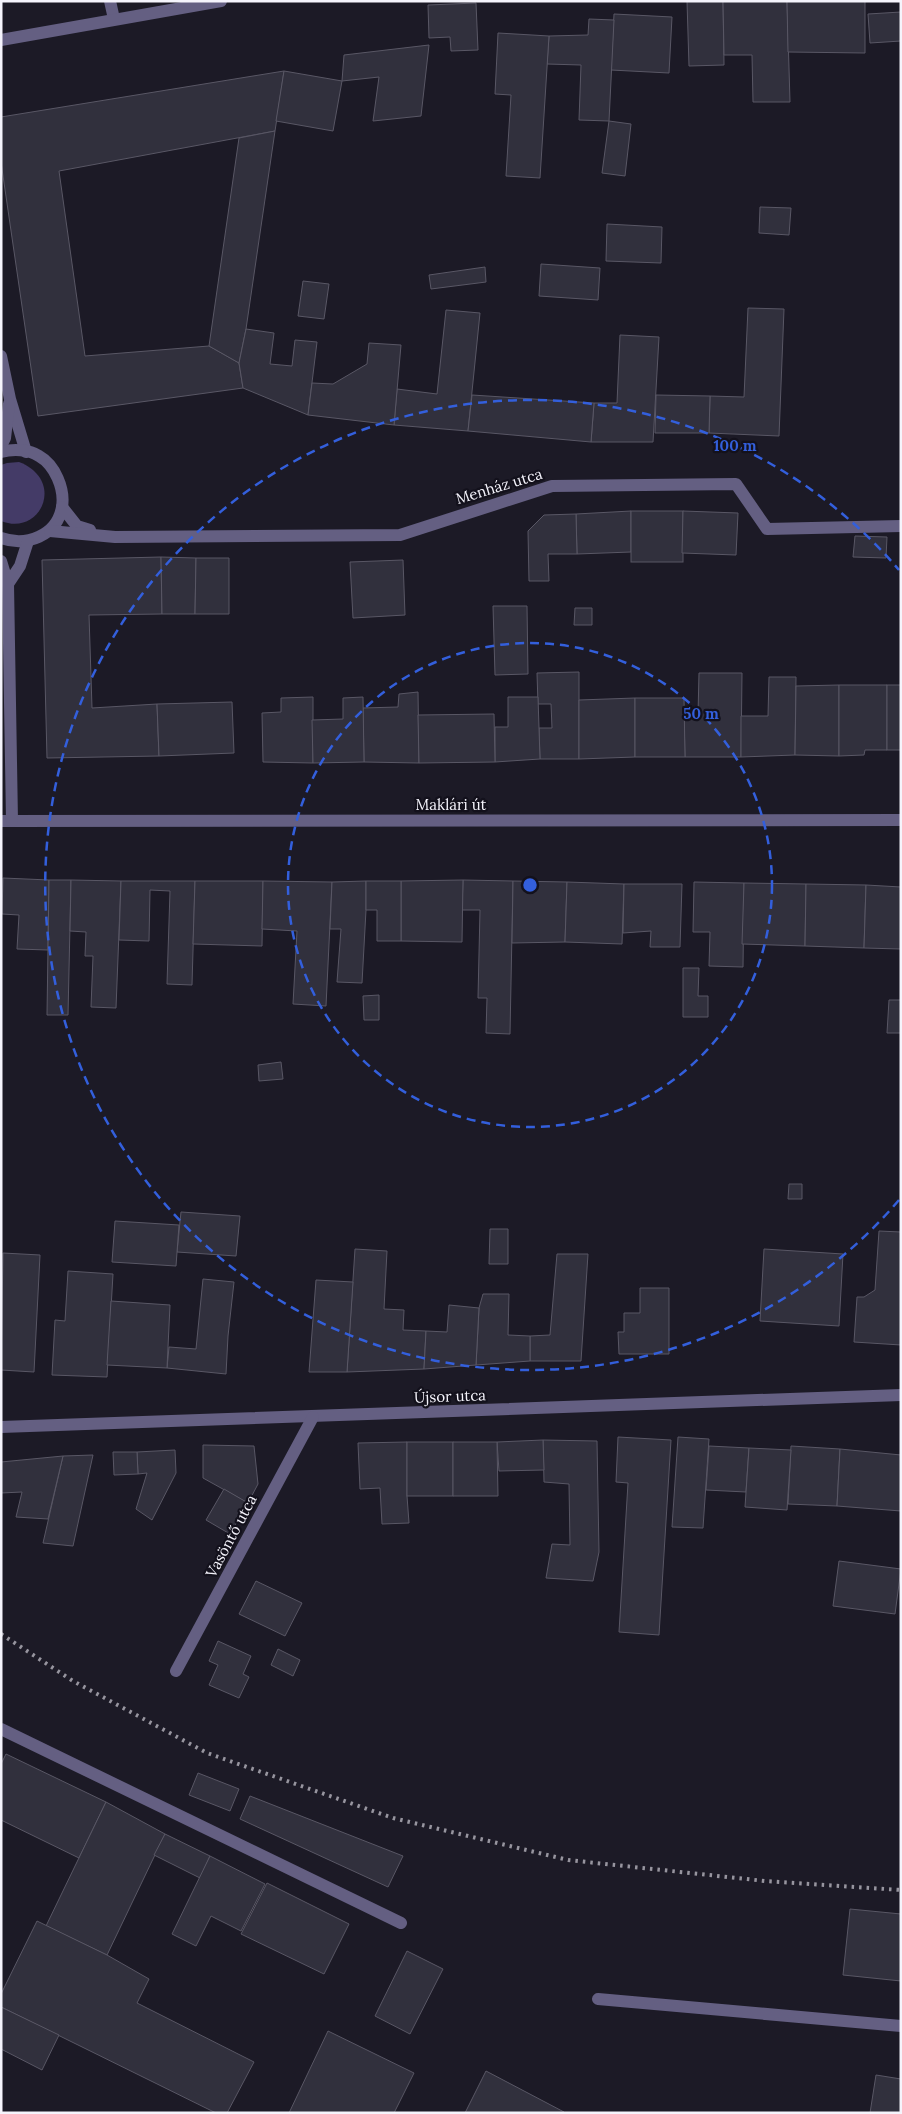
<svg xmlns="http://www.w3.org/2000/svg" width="902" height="2114" font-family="Lora,serif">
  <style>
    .green { fill: #443b67 }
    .building { fill: #31303d; stroke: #595765 }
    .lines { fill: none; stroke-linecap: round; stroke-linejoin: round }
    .minor { stroke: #645f82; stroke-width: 12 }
    .rail { stroke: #97959f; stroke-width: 4; stroke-dasharray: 2.5 5; stroke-linecap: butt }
    .ring { fill: none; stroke: #335fdc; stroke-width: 2.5; stroke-dasharray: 9 6 }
    .labels { text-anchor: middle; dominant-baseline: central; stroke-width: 4.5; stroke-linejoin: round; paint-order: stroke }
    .street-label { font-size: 15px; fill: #f5f4fc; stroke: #13111c }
    .centre { fill: #335fdc; stroke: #13111c; stroke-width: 2.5 }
    .ring-label { font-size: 15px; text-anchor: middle; font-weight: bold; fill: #335fdc; stroke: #13111c; stroke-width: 4.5; stroke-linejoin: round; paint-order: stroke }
  </style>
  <rect width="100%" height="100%" fill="#1c1a26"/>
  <path class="green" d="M19,462C66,480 41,537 1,521V465L7,463Z"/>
  <g class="building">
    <path d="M687,1H723L724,65L689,66Z"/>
    <path d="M723,1H787L790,102H753L752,55H724Z"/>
    <path d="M787,1H865V53L788,52Z"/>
    <path d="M476,3L478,50L451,51L450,37L429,38L428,5Z"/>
    <path d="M901,12V41L870,43L868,14Z"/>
    <path d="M614,14L672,17L669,73L611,70Z"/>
    <path d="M589,19L614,20L609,121L579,120L581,65L547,64L549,36L588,35Z"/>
    <path d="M498,33L549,36L540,178L506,176L511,95L495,94Z"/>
    <path d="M429,45L421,116L373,121L379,77L342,81L344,55Z"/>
    <path d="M284,71L275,131L59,171L85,356L209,346L239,363L243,388L38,416L1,162V117Z"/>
    <path d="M284,71L342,81L333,131L276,121Z"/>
    <path d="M609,121L631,124L625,176L602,173Z"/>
    <path d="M275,131L246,329L239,363L209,346L239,138Z"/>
    <path d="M760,207L791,208L789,235L759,233Z"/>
    <path d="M607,224L662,227L661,263L606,261Z"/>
    <path d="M541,264L600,268L598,300L539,296Z"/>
    <path d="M485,267L486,282L431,289L429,275Z"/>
    <path d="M303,281L329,284L324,319L298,316Z"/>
    <path d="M748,308L784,309L779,436L709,433L710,396L744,397Z"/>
    <path d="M446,310L480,313L468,431L394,425L397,389L437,394Z"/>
    <path d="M246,329L274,333L270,364L292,366L295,340L317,342L308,415L243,388L239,363Z"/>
    <path d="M620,335L659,337L653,442H591L594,403H617Z"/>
    <path d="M369,343L401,345L394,425L308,415L312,383L333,384L367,364Z"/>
    <path d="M472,395L594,403L591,442L468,431Z"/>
    <path d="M656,395L710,396L709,433H655Z"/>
    <path d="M631,511V552L577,554L576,514Z"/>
    <rect x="631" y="511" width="52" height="51"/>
    <path d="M683,511L738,513L736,555L682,553Z"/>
    <path d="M576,514L577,554H548L549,581H529L528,531L544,515Z"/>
    <path d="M855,536L887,537L886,558L853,557Z"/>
    <path d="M161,557L162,614L89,615L92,708L157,704L159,756L47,758L42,560Z"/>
    <path d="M161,557L196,558L195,614H162Z"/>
    <path d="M196,558H229V614H195Z"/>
    <path d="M403,560L405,615L353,618L350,562Z"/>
    <path d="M493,606H527L528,674L495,675Z"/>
    <path d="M575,608H592V625H574Z"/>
    <path d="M579,672V759H540L539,728H552L551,704H538L537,673Z"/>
    <path d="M699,673H742L741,757H685L684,715H698Z"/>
    <path d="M769,677H796L795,755L741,757V716H768Z"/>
    <path d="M839,685V756L795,755L796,686Z"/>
    <path d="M839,685H887V750H865L864,755L839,756Z"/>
    <rect x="887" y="685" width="14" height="65"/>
    <path d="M418,692L419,763L364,762L363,708L398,707L399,694Z"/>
    <path d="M313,697V763L263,762L262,713L281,712V698Z"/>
    <path d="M363,697L364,762L313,763L312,720L343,719V698Z"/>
    <path d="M508,697H538L540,759L495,762V727H508Z"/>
    <path d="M635,698V757L579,759V700Z"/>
    <path d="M635,698H684L685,757H635Z"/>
    <path d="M232,702L234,753L159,756L157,704Z"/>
    <path d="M494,714L495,762L419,763L418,715Z"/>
    <path d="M3,878L49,880L48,950L17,949L19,915L2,914Z"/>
    <path d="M49,880H71L68,1015H47Z"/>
    <path d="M71,880L121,881L116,1008L91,1007L93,956H85L86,932L70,931Z"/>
    <path d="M463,880L513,881L510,1034L486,1033L487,998H478L480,910H462Z"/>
    <path d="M463,880L462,942L401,941V881Z"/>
    <path d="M121,881H195L192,985L167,984L170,891L150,890L149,941L119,940Z"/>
    <path d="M195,881H263L262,946L193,944Z"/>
    <path d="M263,881L332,882L326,1006L293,1004L297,931L262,929Z"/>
    <path d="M366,881V910L362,983L337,982L341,929H330L332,882Z"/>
    <path d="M366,881H401V941H377V910H366Z"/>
    <path d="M513,881L567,882L565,942L512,943Z"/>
    <path d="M567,882L624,884L622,944L565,942Z"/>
    <path d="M694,882L744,883L743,967L709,966L710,932H693Z"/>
    <path d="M744,883L806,884L805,946L742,944Z"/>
    <path d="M624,884H682L680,947H650L651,931L623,933Z"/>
    <path d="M806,884L866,885L864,948L805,946Z"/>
    <path d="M866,885L901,887V949L864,948Z"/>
    <path d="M683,968H699L698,996H708V1017H683Z"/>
    <path d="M379,995V1020H364L363,996Z"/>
    <path d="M889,1000H901V1033H887Z"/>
    <path d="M281,1062L283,1079L259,1081L258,1065Z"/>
    <path d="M789,1184H802V1199H788Z"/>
    <path d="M181,1212L240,1216L236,1256L177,1252Z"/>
    <path d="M115,1221L179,1225L176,1266L112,1262Z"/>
    <path d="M490,1229H508V1264H489Z"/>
    <path d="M879,1231L901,1232V1345L854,1342L857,1297H864L875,1290Z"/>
    <path d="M355,1249L387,1251L384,1309L404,1310L403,1330L426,1331L424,1369L347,1372Z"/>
    <path d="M764,1249L843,1254L839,1326L760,1321Z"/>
    <path d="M3,1253L40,1255L34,1372L1,1370Z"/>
    <path d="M557,1254H588L581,1361H530V1336L550,1335Z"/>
    <path d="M68,1271L113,1274L107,1377L52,1375L55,1320L65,1321Z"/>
    <path d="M203,1279L234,1282L228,1336L226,1374L167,1368L169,1347L196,1349Z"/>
    <path d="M316,1280L353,1282L347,1372H309Z"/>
    <path d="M640,1288H669V1354H619L618,1332H624V1313H640Z"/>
    <path d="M483,1294H509L508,1335L530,1336V1361L476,1365L479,1308Z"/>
    <path d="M111,1301L170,1305L167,1368L107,1365Z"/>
    <path d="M449,1305L479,1308L476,1365L424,1369L426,1331L447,1332Z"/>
    <path d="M618,1437L671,1440L659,1635L619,1632L628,1483L616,1482Z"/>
    <path d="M678,1437L709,1439L703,1528L672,1527Z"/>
    <path d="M543,1440L597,1441L599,1552L593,1581L546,1578L552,1544L570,1545L569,1484L544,1482Z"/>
    <path d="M543,1440L544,1470L499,1471L497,1442Z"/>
    <path d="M407,1442V1496L409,1523L382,1524L380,1488L360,1489L358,1443Z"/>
    <rect x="407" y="1442" width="46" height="54"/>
    <path d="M453,1442H497L498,1496H453Z"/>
    <path d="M203,1445L254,1446L258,1484L248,1503L203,1478Z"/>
    <path d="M709,1446L749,1448L746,1492L706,1490Z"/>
    <path d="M791,1446L840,1449L837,1506L788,1504Z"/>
    <path d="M749,1448L791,1450L787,1510L745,1507Z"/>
    <path d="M840,1449L901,1455V1511L837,1506Z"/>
    <path d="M175,1450L176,1473L152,1520L136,1509L147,1473L138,1474L137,1452Z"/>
    <path d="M113,1452H137L138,1474L114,1475Z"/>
    <path d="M93,1455L73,1546L43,1543L63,1456Z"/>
    <path d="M63,1456L48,1519L16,1517L22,1492L1,1493V1462Z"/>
    <path d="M224,1489L248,1503L230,1534L206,1520Z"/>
    <path d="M839,1561L901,1569L895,1614L833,1606Z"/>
    <path d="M256,1581L302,1603L285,1636L239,1614Z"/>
    <path d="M218,1641L251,1656L243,1674L249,1677L239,1698L209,1685L218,1665L209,1661Z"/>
    <path d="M278,1649L300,1660L293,1676L271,1665Z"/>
    <path d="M6,1754L106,1802L79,1858L1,1820V1764Z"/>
    <path d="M198,1773L239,1789L230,1811L189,1795Z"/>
    <path d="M250,1796L403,1856L388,1887L240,1819Z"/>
    <path d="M106,1802L165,1834L107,1955L46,1926Z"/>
    <path d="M165,1834L210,1856L200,1878L154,1855Z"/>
    <path d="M210,1856L265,1884L241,1931L211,1916L196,1946L172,1934Z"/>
    <path d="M267,1883L349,1924L324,1974L241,1934Z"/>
    <path d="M850,1909L901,1914V1981L843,1975Z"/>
    <path d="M37,1921L107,1955L149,1979L137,2003L254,2062L227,2113H216L1,2007V1994Z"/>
    <path d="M407,1951L443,1969L410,2034L375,2016Z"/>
    <path d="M1,2007L59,2035L42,2070L1,2049Z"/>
    <path d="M328,2031L414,2073L394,2113H289Z"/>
    <path d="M486,2071L564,2112L563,2113H465Z"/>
    <path d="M876,2075L901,2079V2113H870Z"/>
  </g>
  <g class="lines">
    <g class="minor">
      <path d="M110,1L114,19"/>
      <path d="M1,40L221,1"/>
      <path d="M1,356L10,399L26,452"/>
      <path d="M1,446L5,438L9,404"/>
      <path d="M1,452C12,449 29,449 39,456C55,465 65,489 62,507C57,536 26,547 1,538"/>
      <path d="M62,507L77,526L90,530"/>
      <path d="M50,531L115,537L400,535L552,486L736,484L767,529L901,526"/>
      <path d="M1,561L8,584"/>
      <path d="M1,821L901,820"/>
      <path d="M12,821L8,584L20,566L28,541"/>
      <path d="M1,1427L901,1395"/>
      <path d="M176,1671L313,1417"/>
      <path d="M1,1729L401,1923"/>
      <path d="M598,1999L901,2026"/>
    </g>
    <path class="rail" d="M1,1634L73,1681L207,1753L393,1818L568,1860L765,1881L901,1890"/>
  </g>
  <g class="ring">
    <circle cx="530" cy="885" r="242"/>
    <path d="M899 1200A485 485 0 1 1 899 570"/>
  </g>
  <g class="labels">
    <g class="street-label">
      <text transform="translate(499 486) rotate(-17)">Menház utca</text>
      <text x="451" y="804">Maklári út</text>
      <text transform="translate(450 1396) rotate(-2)">Újsor utca</text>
      <text transform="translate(231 1536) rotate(-62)">Vasöntő utca</text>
    </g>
  </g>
  <circle cx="530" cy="885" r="8" class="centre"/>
  <g class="ring-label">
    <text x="735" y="451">100 m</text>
    <text x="701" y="719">50 m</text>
  </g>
  <rect width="902" height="2114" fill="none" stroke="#f5f4fc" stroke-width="5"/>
</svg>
